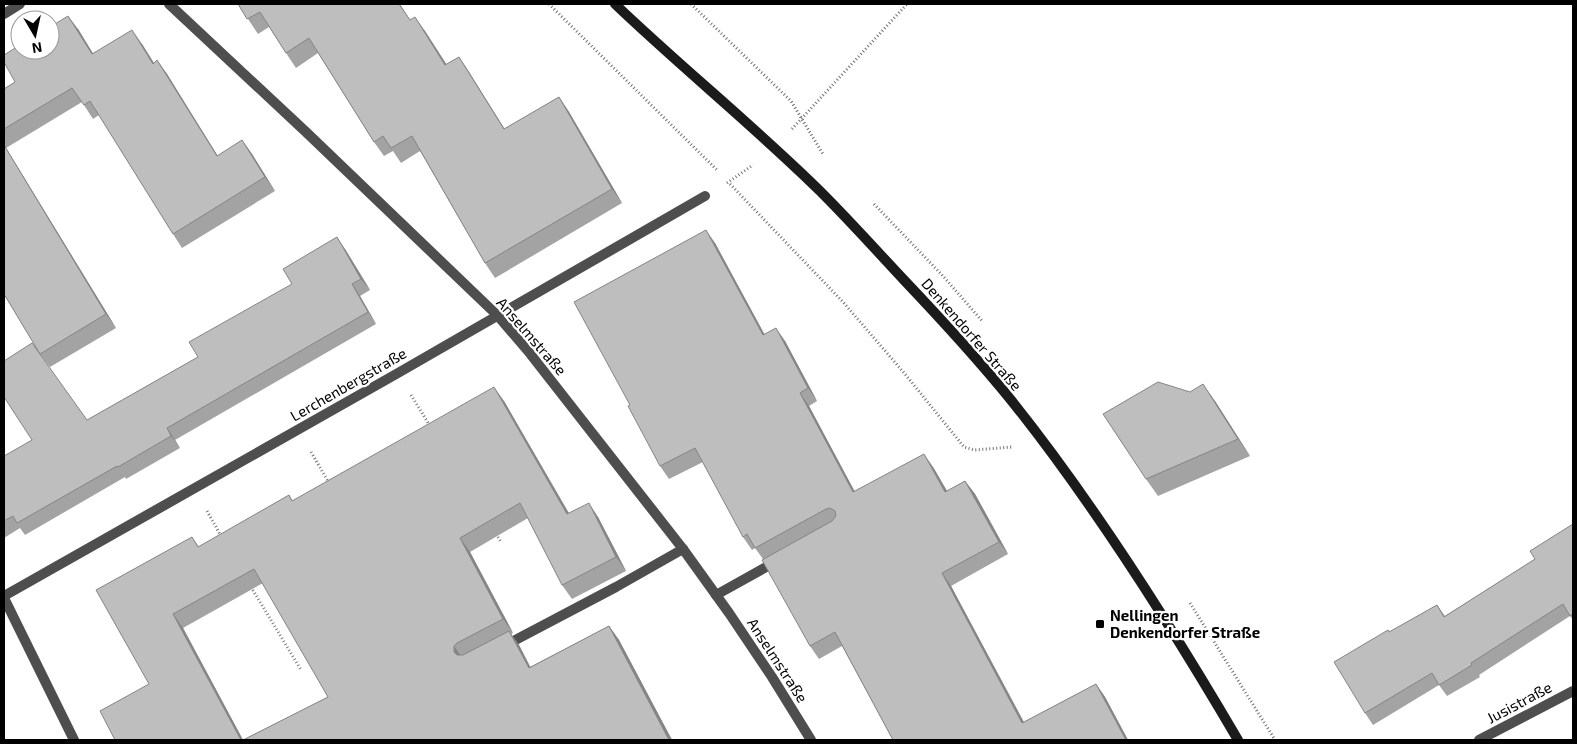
<svg xmlns="http://www.w3.org/2000/svg" width="1577" height="744" font-family="'Exo 2',sans-serif">
  <style>
    .lines { fill: none; stroke-linecap: round; stroke-linejoin: round }
    .path { stroke: #707070; stroke-width: 3; stroke-dasharray: 1 2.5; stroke-linecap: butt }
    .lane { stroke: #4e4e4e; stroke-width: 10 }
    .street { stroke: #4e4e4e; stroke-width: 10 }
    .secondary { stroke: #1b1b1b; stroke-width: 10 }
    .wall { fill: #a3a3a3; fill-rule: evenodd }
    .shaded-wall { fill: #858585 }
    .building { fill: #bebebe; stroke: #858585 }
    .poi-dot { fill: #000; stroke: #fff; stroke-width: 2 }
    .labels { text-anchor: middle; dominant-baseline: central; stroke-width: 4.5; stroke-linejoin: round; paint-order: stroke }
    .street-label { font-size: 15px; fill: #000; stroke: #fff }
    .poi-label { font-size: 15px; font-weight: bold; fill: #000; stroke: #fff; text-anchor: start }
  </style>
  <rect width="100%" height="100%" fill="#fff"/>
  <g class="lines">
    <g class="path">
      <path d="M549,4L717,170"/>
      <path d="M691,4L791,101L823,154"/>
      <path d="M792,129L907,4"/>
      <path d="M727,183L753,165"/>
      <path d="M730,184L843,302L905,374L964,447L974,450L1012,447"/>
      <path d="M874,204L943,276L983,322"/>
      <path d="M411,395L430,426"/>
      <path d="M311,452L329,483"/>
      <path d="M207,511L221,536"/>
      <path d="M496,534L501,542"/>
      <path d="M251,587L301,670"/>
      <path d="M1190,603L1275,740"/>
    </g>
    <g class="lane">
      <path d="M716,595L777,561"/>
      <path d="M504,646L616,587L683,549"/>
    </g>
    <g class="street">
      <path d="M169,4L306,132L498,316L528,351L683,549L729,613L772,677L811,740"/>
      <path d="M4,14L20,4"/>
      <path d="M4,596L398,373L705,196"/>
      <path d="M4,598L74,740"/>
      <path d="M1479,740L1573,691"/>
    </g>
    <path class="secondary" d="M615,4C682,68 754,126 820,191C849,220 876,250 904,280C941,319 977,358 1011,400C1095,505 1170,624 1238,740"/>
  </g>
  <g class="wall">
    <path d="M238,4H400L410,20L425,31L446,65L459,57L469,72L504,129L559,97L569,112L622,203L495,278L485,263L420,151L401,163L393,151L384,156L374,142L318,53L296,68L286,53L269,27L258,34Z"/>
    <path d="M78,29L93,54L142,44L154,63L157,60L167,74L218,156L242,140L252,154L275,191L182,248L173,234L99,115L93,119L82,102L6,148L116,328L50,367L40,354L4,294V89L15,82Z"/>
    <path d="M715,243L764,335L785,341L817,401L809,406L854,491L933,467L947,491L965,481L975,494L1008,554L951,586L1024,722L1096,684L1105,697L1128,740H893L842,646L819,659L810,646L763,559L755,548L752,550L743,537L703,462L669,479L660,466Z"/>
    <path d="M345,249L370,290L360,296L376,324L175,440L180,448L126,479L125,477L25,535L20,528L4,538V456L87,420L198,357Z"/>
    <path d="M504,401L569,513L598,517L626,571L572,599L562,585L528,518L470,552L513,633L511,634L519,645L530,667L609,626L619,640L672,740H115L149,684L192,537L199,547L289,495L293,501ZM263,583L328,697L243,740L183,628Z"/>
    <path d="M1215,401L1250,456L1158,496L1146,479Z"/>
    <path d="M1573,524V620L1570,616L1479,675L1480,677L1447,696L1439,685L1373,725L1365,713L1390,632L1437,605L1445,616L1535,559Z"/>
  </g>
  <g class="shaded-wall">
    <path d="M68,16L78,29L102,68L92,54Z"/>
    <path d="M415,17L425,31L456,79L445,65Z"/>
    <path d="M132,30L142,44L163,78L153,64Z"/>
    <path d="M459,57L469,72L514,144L504,129Z"/>
    <path d="M157,60L167,74L226,170L217,156Z"/>
    <path d="M559,97L569,112L622,203L612,189Z"/>
    <path d="M242,140L252,154L275,191L265,177Z"/>
    <path d="M4,144L6,148L116,328L106,314L4,145Z"/>
    <path d="M706,230L715,243L772,348L763,335Z"/>
    <path d="M337,237L345,249L370,290L361,279Z"/>
    <path d="M352,284L360,296L376,324L368,312Z"/>
    <path d="M776,328L785,341L817,401L808,388Z"/>
    <path d="M1203,384L1215,401L1250,456L1238,439Z"/>
    <path d="M494,387L504,401L577,528L567,514Z"/>
    <path d="M800,393L809,406L862,505L853,492Z"/>
    <path d="M167,428L175,440L180,448L171,436Z"/>
    <path d="M924,454L933,467L955,505L945,492Z"/>
    <path d="M965,481L975,494L1008,554L999,542Z"/>
    <path d="M589,503L598,517L626,571L616,557Z"/>
    <path d="M460,538L470,552L513,633L503,619Z"/>
    <path d="M942,573L951,586L1031,736L1022,723Z"/>
    <path d="M173,614L183,628L243,740H241Z"/>
    <path d="M609,626L619,640L672,740H669Z"/>
    <path d="M509,631L519,645L538,682L529,668Z"/>
    <path d="M454,646L464,660V666L454,652Z"/>
    <path d="M1096,684L1105,697L1128,740H1126Z"/>
  </g>
  <g class="building">
    <path d="M238,4H399L410,20L415,17L445,65L459,57L504,129L559,97L612,189L485,263L412,136L391,148L383,136L374,142L309,38L286,53L260,12L247,19Z"/>
    <path d="M68,16L92,54L132,30L153,64L157,60L217,156L242,140L265,177L173,234L90,101L84,105L72,88L4,129V89L15,82L4,62V55L20,45V50H50V27Z"/>
    <path d="M4,145L106,314L40,354L4,294Z"/>
    <path d="M706,230L763,335L776,328L808,388L800,393L853,492L924,454L945,492L965,481L999,542L942,573L1022,723L1096,684L1126,740H893L835,632L810,646L762,560L832,521L836,516L835,511L830,508L826,509L755,548L747,534L743,537L695,448L660,466L628,406L630,405L574,302Z"/>
    <path d="M337,237L361,279L352,284L368,312L167,428L171,436L118,467L117,466L17,523L13,516L4,521V456L32,440L4,397V361L32,343L87,420L198,357L189,342L292,284L283,269Z"/>
    <path d="M1158,382L1190,392L1203,384L1238,439L1146,479L1103,414Z"/>
    <path d="M494,387L567,514L589,503L616,557L562,585L520,503L460,538L503,619L457,643L454,646V652L457,655H463L509,631L529,668L609,626L669,740H243L328,697L254,569L173,614L241,740H115L100,711L149,684L96,590L192,537L198,547L289,495L292,501Z"/>
    <path d="M1573,524V614L1570,616L1563,604L1471,663L1472,665L1439,685L1432,673L1365,713L1334,662L1388,630L1389,632L1437,605L1444,617L1535,559L1530,551Z"/>
  </g>
  <rect class="poi-dot" x="1095" y="619" width="10" height="10" rx="2.5"/>
  <g class="labels">
    <g class="street-label">
      <text transform="translate(972 334) rotate(49)">Denkendorfer Straße</text>
      <text transform="translate(532 336) rotate(49)">Anselmstraße</text>
      <text transform="translate(348 384) rotate(-30)">Lerchenbergstraße</text>
      <text transform="translate(778 660) rotate(57)">Anselmstraße</text>
      <text transform="translate(1519 702) rotate(-28)">Jusistraße</text>
    </g>
    <g class="poi-label">
      <text x="1110" y="615">Nellingen<tspan x="1110" dy="17">Denkendorfer Straße</tspan></text>
    </g>
  </g>
  <rect width="1577" height="744" fill="none" stroke="#000000" stroke-width="10"/>
  <g transform="translate(35 35) rotate(171)"><circle r="24" fill="#ffffff" stroke="#999999"/>
  <path d="M0-4L9 19L0 12L-9 19Z" fill="#000000"/>
  <text y="-8" font-size="14" font-weight="bold" text-anchor="middle" fill="#000000">N</text>
  </g>
</svg>
